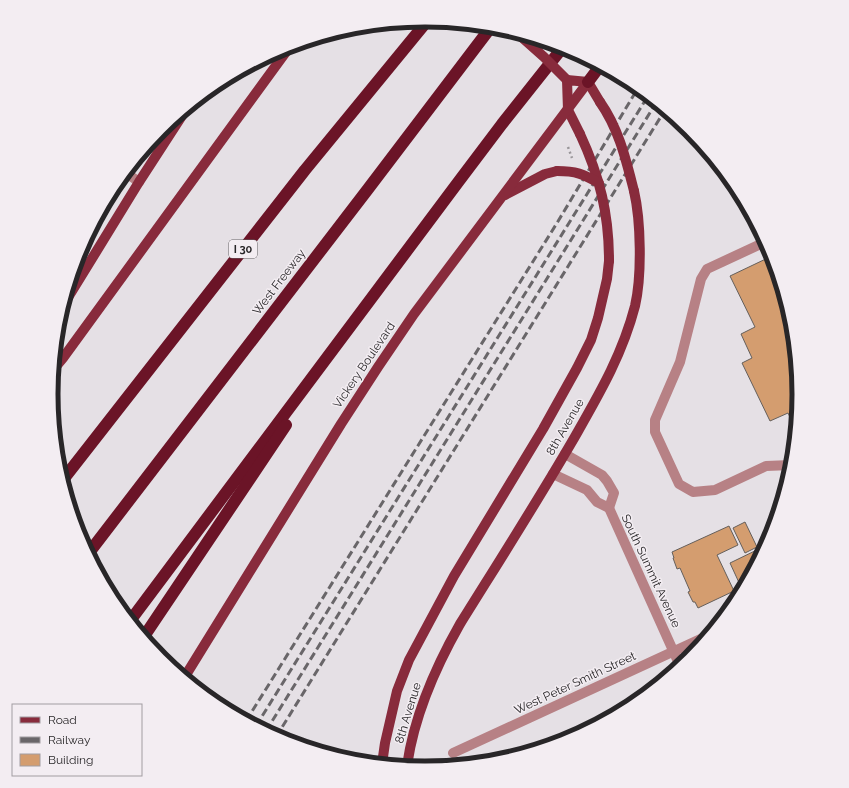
<svg xmlns="http://www.w3.org/2000/svg" width="849" height="788" font-family="Raleway,sans-serif">
  <style>
    .building { fill: #d49d6f; stroke: #655f5b }
    .lines { fill: none; stroke-linecap: round; stroke-linejoin: round }
    .path { stroke: #999599; stroke-width: 2.5; stroke-dasharray: 2 3; stroke-linecap: butt }
    .minor { stroke: #b78185; stroke-width: 10 }
    .major { stroke: #882b3c; stroke-width: 10 }
    .highway { stroke: #6b1427; stroke-width: 12 }
    .rail { stroke: #696669; stroke-width: 3; stroke-dasharray: 8 4; stroke-linecap: butt }
    .major-bridge { stroke: #882b3c; stroke-width: 10 }
    .labels { text-anchor: middle; dominant-baseline: central; stroke-width: 3; stroke-linejoin: round; paint-order: stroke }
    .shield { fill: #f3edf2; stroke: #656265; stroke-width: 1 }
    .shield-label { font-size: 11px; font-weight: bold; fill: #282628 }
    .street-label { font-size: 12px; fill: #282628; stroke: #f3edf2 }
    .rim { fill: none; stroke: #282628; stroke-width: 5 }
  </style>
  <rect width="100%" height="100%" fill="#e5e0e5"/>
  <g class="building">
    <path d="M772,256L781,286L775,288L791,322L798,394L795,428L788,413L770,421L742,363L752,358L741,334L755,327L730,276Z"/>
    <path d="M745,522L757,547L745,553L733,528Z"/>
    <path d="M729,526L738,545L717,555L734,591L698,608L695,602H693L688,592L690,591L680,568L677,569L673,558H674L672,552Z"/>
    <path d="M765,546L744,586L741,587L730,563Z"/>
  </g>
  <g class="lines">
    <path class="path" d="M568,147L572,158"/>
    <g class="minor">
      <path d="M125,172L139,182"/>
      <path d="M765,242L707,269L701,279L680,362L655,420V432L679,484L693,492L715,490L766,466L791,465"/>
      <path d="M565,454L602,475L607,481L614,493L609,508"/>
      <path d="M553,474L587,490L597,502L609,508L680,666"/>
      <path d="M453,753L707,636"/>
    </g>
    <g class="major">
      <path d="M588,82L600,102"/>
      <path d="M580,134L568,110L567,80L588,82"/>
      <path d="M505,195L545,174L557,171"/>
      <path d="M61,309L139,182L187,108"/>
      <path d="M53,370L63,358L291,45"/>
      <path d="M184,678L341,424L378,367L414,314L588,82"/>
      <path d="M382,764L385,743L397,691L409,660L454,576L543,429L577,368L591,340L598,318L607,279L609,261"/>
      <path d="M407,766C414,716 435,668 460,624C498,563 537,502 573,440C598,396 622,356 635,306C642,276 641,221 634,191"/>
    </g>
    <g class="highway">
      <path d="M588,82L600,66"/>
      <path d="M62,481L305,170L428,20"/>
      <path d="M88,554L368,189L491,27"/>
      <path d="M130,621L459,181L502,124L563,47"/>
      <path d="M143,638L286,425"/>
    </g>
    <g class="rail">
      <path d="M246,721L557,223L638,88"/>
      <path d="M256,726L648,96"/>
      <path d="M266,731L656,103"/>
      <path d="M276,737L665,110"/>
    </g>
    <g class="major-bridge">
      <path d="M517,33L544,57L567,80"/>
      <path d="M600,102C619,129 626,160 634,191"/>
      <path d="M580,134C600,177 609,214 609,261"/>
      <path d="M557,171C576,171 583,174 599,183"/>
    </g>
  </g>
  <g class="labels">
    <rect class="shield" x="229" y="240" width="28" height="18" rx="3"/>
    <g class="shield-label">
      <text x="243" y="249">I 30</text>
    </g>
    <g class="street-label">
      <text transform="translate(279 282) rotate(-53)">West Freeway</text>
      <text transform="translate(364 365) rotate(-56)">Vickery Boulevard</text>
      <text transform="translate(565 427) rotate(-60)">8th Avenue</text>
      <text transform="translate(651 571) rotate(65)">South Summit Avenue</text>
      <text transform="translate(575 683) rotate(-25)">West Peter Smith Street</text>
      <text transform="translate(408 713) rotate(-73)">8th Avenue</text>
    </g>
  </g>
  <path d="M0 0H849V788H0ZM58 394a367 367 0 1 1 734 0a367 367 0 1 1-734 0Z" fill="#f3edf2" fill-rule="evenodd"/>
  <path class="rim" d="M58 394a367 367 0 1 1 734 0a367 367 0 1 1-734 0Z"/>
  <rect x="12" y="704" width="130" height="72" fill="#f3edf2" stroke="#a29da1"/>
  <rect x="20" y="717" width="20" height="6" fill="#882b3c" stroke="#a29da1"/>
  <text x="48" y="724" font-size="12" fill="#282628">Road</text>
  <rect x="20" y="737" width="20" height="6" fill="#696669" stroke="#a29da1"/>
  <text x="48" y="744" font-size="12" fill="#282628">Railway</text>
  <rect x="20" y="754" width="20" height="12" fill="#d49d6f" stroke="#a29da1"/>
  <text x="48" y="764" font-size="12" fill="#282628">Building</text>
</svg>
